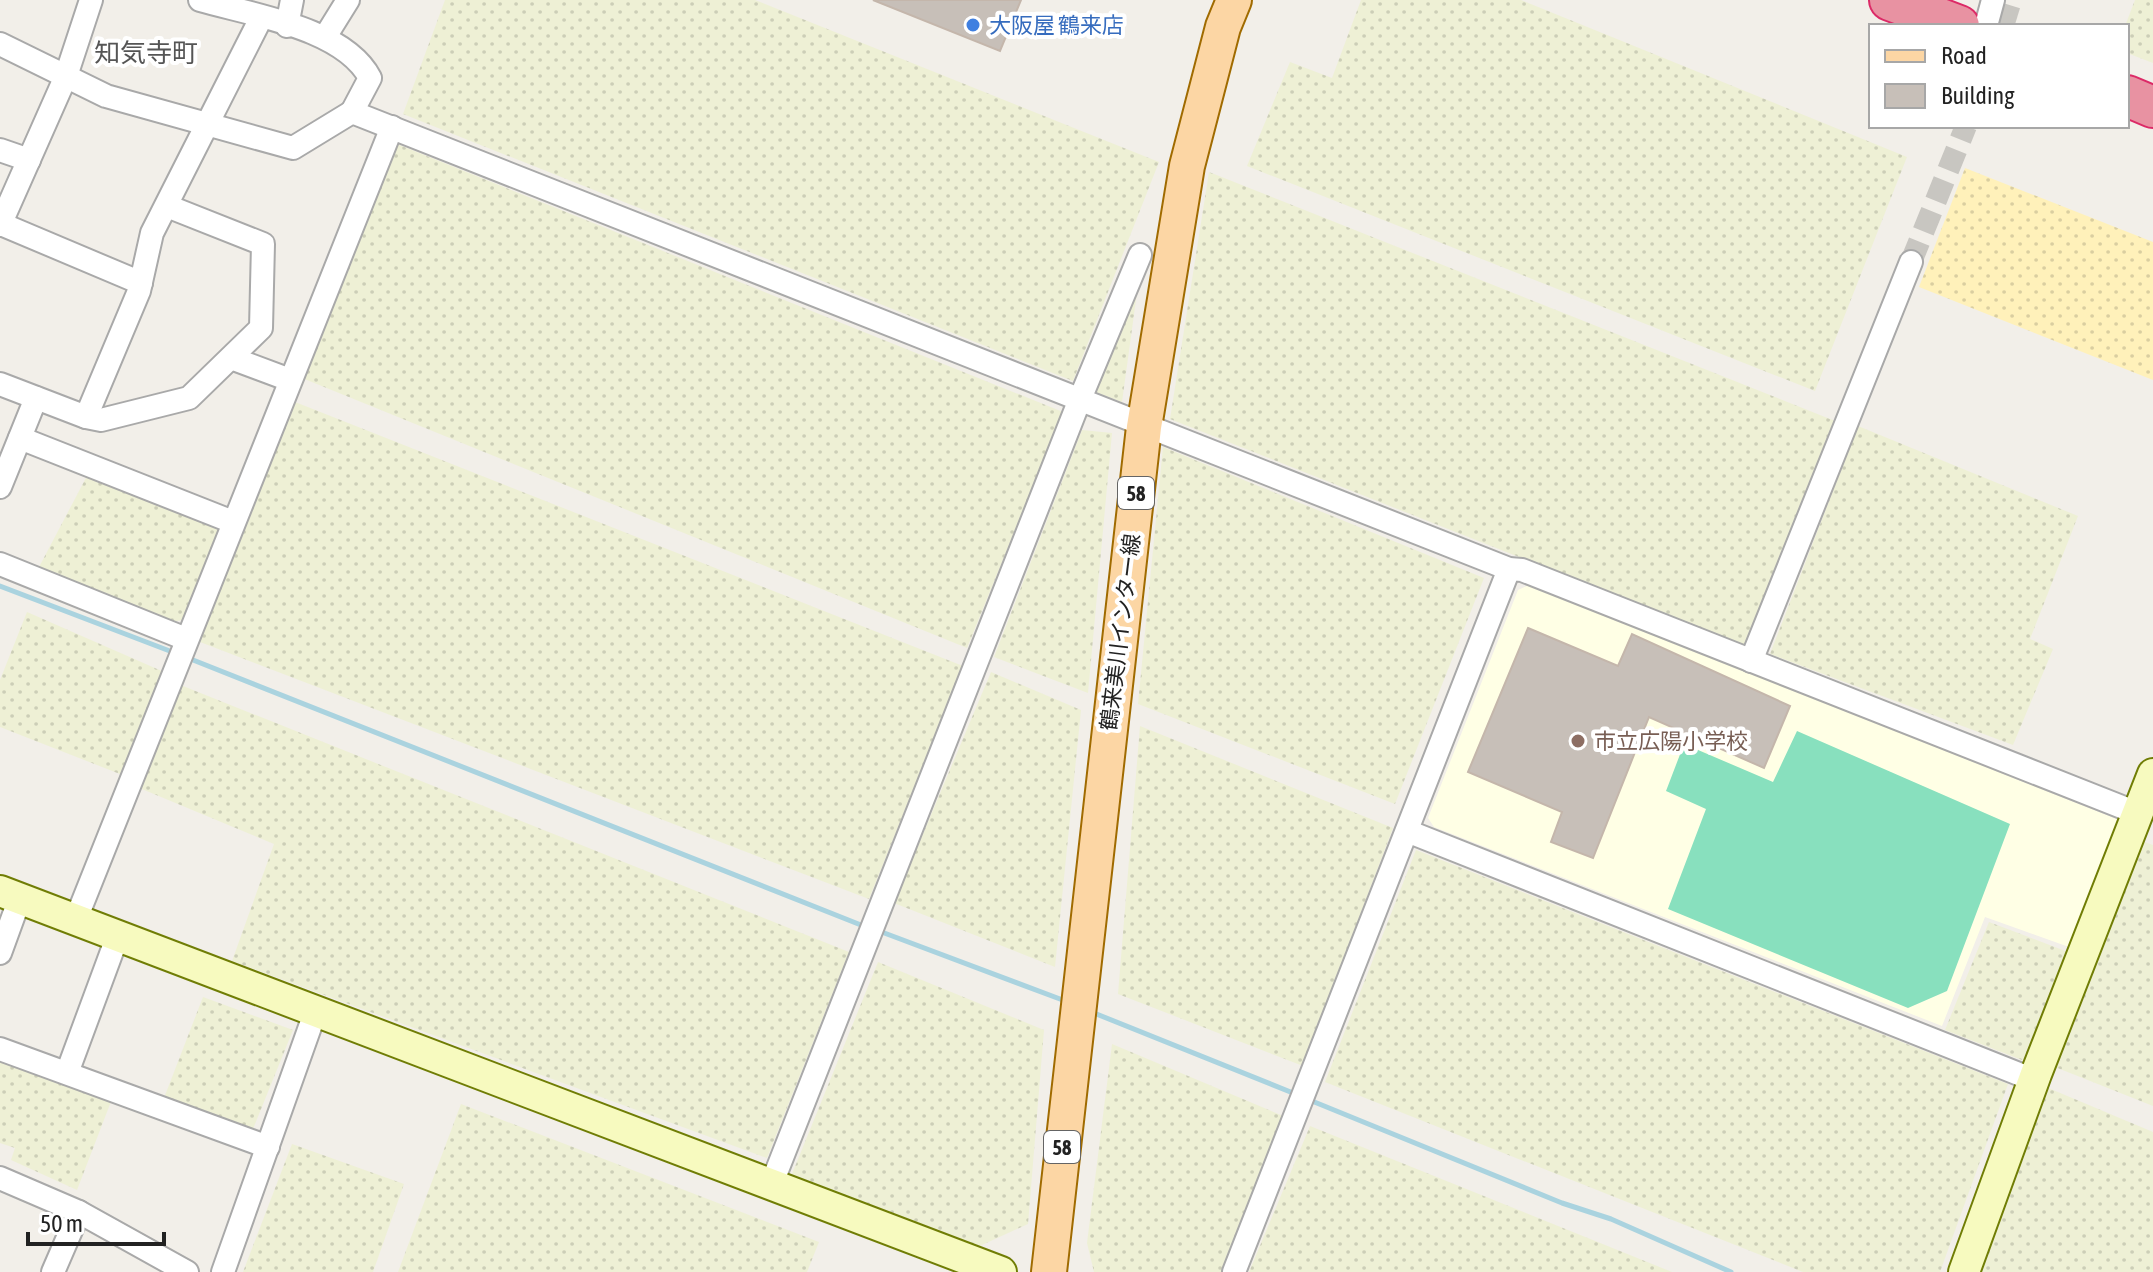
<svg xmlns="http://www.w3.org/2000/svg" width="2153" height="1272" font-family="'Asap Condensed','Noto Sans JP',sans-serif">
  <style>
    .education { fill: #ffffe5 }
    .farmland { fill: url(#farmland-dots) }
    .sand { fill: url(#sand-dots) }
    .pitch { fill: #88e0be }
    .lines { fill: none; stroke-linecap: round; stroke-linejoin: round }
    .stream { stroke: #aad3df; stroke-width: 5 }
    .building { fill: #c7bfb8; stroke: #c4b6ab; stroke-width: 2 }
    .street-tunnel { stroke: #c8c6c1; stroke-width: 22; stroke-dasharray: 22 11; stroke-linecap: butt }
    .street-casing { stroke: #a9a9a9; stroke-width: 26 }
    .secondary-casing { stroke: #707d05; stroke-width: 34 }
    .primary-casing { stroke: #a06b00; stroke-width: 38 }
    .highway-casing { stroke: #dc2a67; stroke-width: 44 }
    .street { stroke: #fff; stroke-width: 22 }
    .secondary { stroke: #f7fabf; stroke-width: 30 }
    .primary { stroke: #fcd6a4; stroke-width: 34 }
    .highway { stroke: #e892a2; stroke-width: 40 }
    .shop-dot { fill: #3f7fe0; stroke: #fff; stroke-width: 3 }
    .education-dot { fill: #8d6e63; stroke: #fff; stroke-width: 3 }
    .labels { text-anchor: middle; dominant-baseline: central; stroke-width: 8; stroke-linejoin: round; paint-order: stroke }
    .shield { fill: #fff; stroke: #646464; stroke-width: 2 }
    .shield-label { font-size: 20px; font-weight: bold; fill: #222 }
    .shop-label { font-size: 22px; fill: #366cbe; stroke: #fff; text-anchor: start }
    .street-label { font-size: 22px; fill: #222; stroke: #fff }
    .education-label { font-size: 22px; fill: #785e54; stroke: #fff; text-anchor: start }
    .quarter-label { font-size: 26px; fill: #555; stroke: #fff }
  </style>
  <defs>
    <pattern id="farmland-dots" width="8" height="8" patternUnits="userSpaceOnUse" patternTransform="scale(2)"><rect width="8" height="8" fill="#eef0d5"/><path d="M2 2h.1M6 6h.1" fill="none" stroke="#ccceb7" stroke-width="1.8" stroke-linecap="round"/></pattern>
    <pattern id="sand-dots" width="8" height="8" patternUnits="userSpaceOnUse" patternTransform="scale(2)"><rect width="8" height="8" fill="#fff1ba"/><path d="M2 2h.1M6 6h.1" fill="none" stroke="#dacea0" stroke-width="1.8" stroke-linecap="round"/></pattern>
  </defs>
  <rect width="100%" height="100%" fill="#f2efe9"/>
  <path class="education" d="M1529,585L2119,820L2069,947L1985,917L1942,1026L1434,827L1428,818L1518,590Z"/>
  <g class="farmland">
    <path d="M445,0H755L1159,162L1073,381L403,114Z"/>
    <path d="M1361,0H1521L1907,157L1815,391L1247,166L1290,62L1332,78Z"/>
    <path d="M2135,0H2153V63L2127,53L2125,26Z"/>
    <path d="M397,144L1063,412L967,648L302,378Z"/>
    <path d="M1209,172L1835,421L1744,646L1170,419Z"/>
    <path d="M1139,278L1122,402L1093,391Z"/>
    <path d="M290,400L963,666L869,899L200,642L197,622Z"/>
    <path d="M1858,426L2078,516L2030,639L2053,649L2013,745L1770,654Z"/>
    <path d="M1082,430L1112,433L1088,693L994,657Z"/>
    <path d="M1163,447L1484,578L1395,804L1138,704Z"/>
    <path d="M88,474L222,527L186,619L168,623L38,569Z"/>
    <path d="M27,612L164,672L125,776L0,727V680Z"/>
    <path d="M991,672L1081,710L1055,967L894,903Z"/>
    <path d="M178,684L849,952L767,1158L232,961L274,844L137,787Z"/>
    <path d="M1140,726L1393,828L1303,1066L1118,994Z"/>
    <path d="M2142,841L2153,845V1106L2055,1067Z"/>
    <path d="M1416,850L2008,1084L1940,1272H1803L1325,1082Z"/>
    <path d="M1989,922L2068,952L2028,1057L2022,1060L1945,1030Z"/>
    <path d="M878,962L1044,1030L1028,1224L971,1250L792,1174Z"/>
    <path d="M203,997L293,1030L253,1129L164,1098Z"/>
    <path d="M1112,1044L1283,1116L1221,1272H1094L1087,1243Z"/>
    <path d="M0,1057L112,1099L77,1190L11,1160L15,1148L0,1143Z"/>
    <path d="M2046,1087L2153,1132V1272H1981Z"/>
    <path d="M461,1104L819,1242L807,1272H398Z"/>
    <path d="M1310,1126L1672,1272H1249Z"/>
    <path d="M292,1144L404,1184L373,1272H243Z"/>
  </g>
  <path class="sand" d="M1965,168L2153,242V380L1919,287Z"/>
  <path class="pitch" d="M1797,731L2010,824L1947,991L1908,1008L1668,909L1706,809L1666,791L1684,744L1773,782Z"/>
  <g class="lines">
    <g class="stream">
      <path d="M0,586L175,653"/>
      <path d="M188,658L866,927"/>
      <path d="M879,931L1068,1002"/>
      <path d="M1089,1011L1298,1095"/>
      <path d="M1307,1099L1562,1203L1611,1219L1731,1272"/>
    </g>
  </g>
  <g class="building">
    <path d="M873,0H1021L1000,51Z"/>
    <path d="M1528,628L1618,666L1632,634L1790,706L1764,768L1649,717L1593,858L1551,842L1562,812L1468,772Z"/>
  </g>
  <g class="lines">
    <g class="street-tunnel">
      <path d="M2003,26L2011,0"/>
      <path d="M1911,262L1966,126"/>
    </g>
    <defs>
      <g id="street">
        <path d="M200,0C252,15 344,28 370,78L352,112"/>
        <path d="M287,26L292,0"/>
        <path d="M1986,26L1993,0"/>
        <path d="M325,37L348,0"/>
        <path d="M0,44L106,96L293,148L352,112L1509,569L1522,570L2137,813"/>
        <path d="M0,150L29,160"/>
        <path d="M1,224L141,283"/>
        <path d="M0,225L66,76L91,0"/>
        <path d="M231,358L290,380"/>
        <path d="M0,384L86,417L139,291L152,233L261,18"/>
        <path d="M86,417L101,420L189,398L261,328L263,244L167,206"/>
        <path d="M20,438L233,522"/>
        <path d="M0,487L36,398"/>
        <path d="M0,564L186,639"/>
        <path d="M1751,661L1911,262"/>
        <path d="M1407,831L2034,1080"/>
        <path d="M76,919L392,127"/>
        <path d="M0,953L20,898"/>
        <path d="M0,1049L268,1147"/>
        <path d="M67,1073L118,935"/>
        <path d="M0,1178L79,1212L187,1272"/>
        <path d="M772,1183L1080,399L1140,255"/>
        <path d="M53,1272L79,1212"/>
        <path d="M223,1272L316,1010"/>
        <path d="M1234,1272L1509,569"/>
      </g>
      <g id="secondary">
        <path d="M0,891L1001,1272"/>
        <path d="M1964,1272L2036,1074L2153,774"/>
      </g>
      <path id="primary" d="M1049,1272L1144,427L1187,166L1223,27L1234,0"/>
      <g id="highway">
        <path d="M1890,0L1959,26"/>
        <path d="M2127,96L2153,107"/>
      </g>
    </defs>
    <use href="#street" class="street-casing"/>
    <use href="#secondary" class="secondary-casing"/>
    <use href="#primary" class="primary-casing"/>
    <use href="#highway" class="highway-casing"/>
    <use href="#street" class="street"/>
    <use href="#secondary" class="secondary"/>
    <use href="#primary" class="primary"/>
    <use href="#highway" class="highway"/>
  </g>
  <circle class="shop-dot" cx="973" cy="25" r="8"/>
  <circle class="education-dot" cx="1578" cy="741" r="8"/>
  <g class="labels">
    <g class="shield">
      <rect x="1118" y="477" width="36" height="32" rx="6"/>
      <rect x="1044" y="1131" width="36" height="32" rx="6"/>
    </g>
    <g class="shield-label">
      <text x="1136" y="493">58</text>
      <text x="1062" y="1147">58</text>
    </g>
    <g class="shop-label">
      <text x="989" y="25">大阪屋 鶴来店</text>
    </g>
    <g class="street-label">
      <text transform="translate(1120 632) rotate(-83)">鶴来美川インター線</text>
    </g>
    <g class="education-label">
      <text x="1594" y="741">市立広陽小学校</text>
    </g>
    <g class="quarter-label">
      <text x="146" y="53">知気寺町</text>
    </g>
  </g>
  <rect x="1869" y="24" width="260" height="104" fill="#ffffff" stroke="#a7a7a7" stroke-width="2"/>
  <rect x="1885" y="50" width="40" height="12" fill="#fcd6a4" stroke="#a7a7a7" stroke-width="2"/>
  <text x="1941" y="64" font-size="24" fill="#222222">Road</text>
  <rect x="1885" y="84" width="40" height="24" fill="#c7bfb8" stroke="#a7a7a7" stroke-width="2"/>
  <text x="1941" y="104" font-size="24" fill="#222222">Building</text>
  <path d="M28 1232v12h136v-12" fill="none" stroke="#222222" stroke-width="4"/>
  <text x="40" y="1232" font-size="24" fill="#222222" stroke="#ffffff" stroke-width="6" paint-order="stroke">50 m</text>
</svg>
